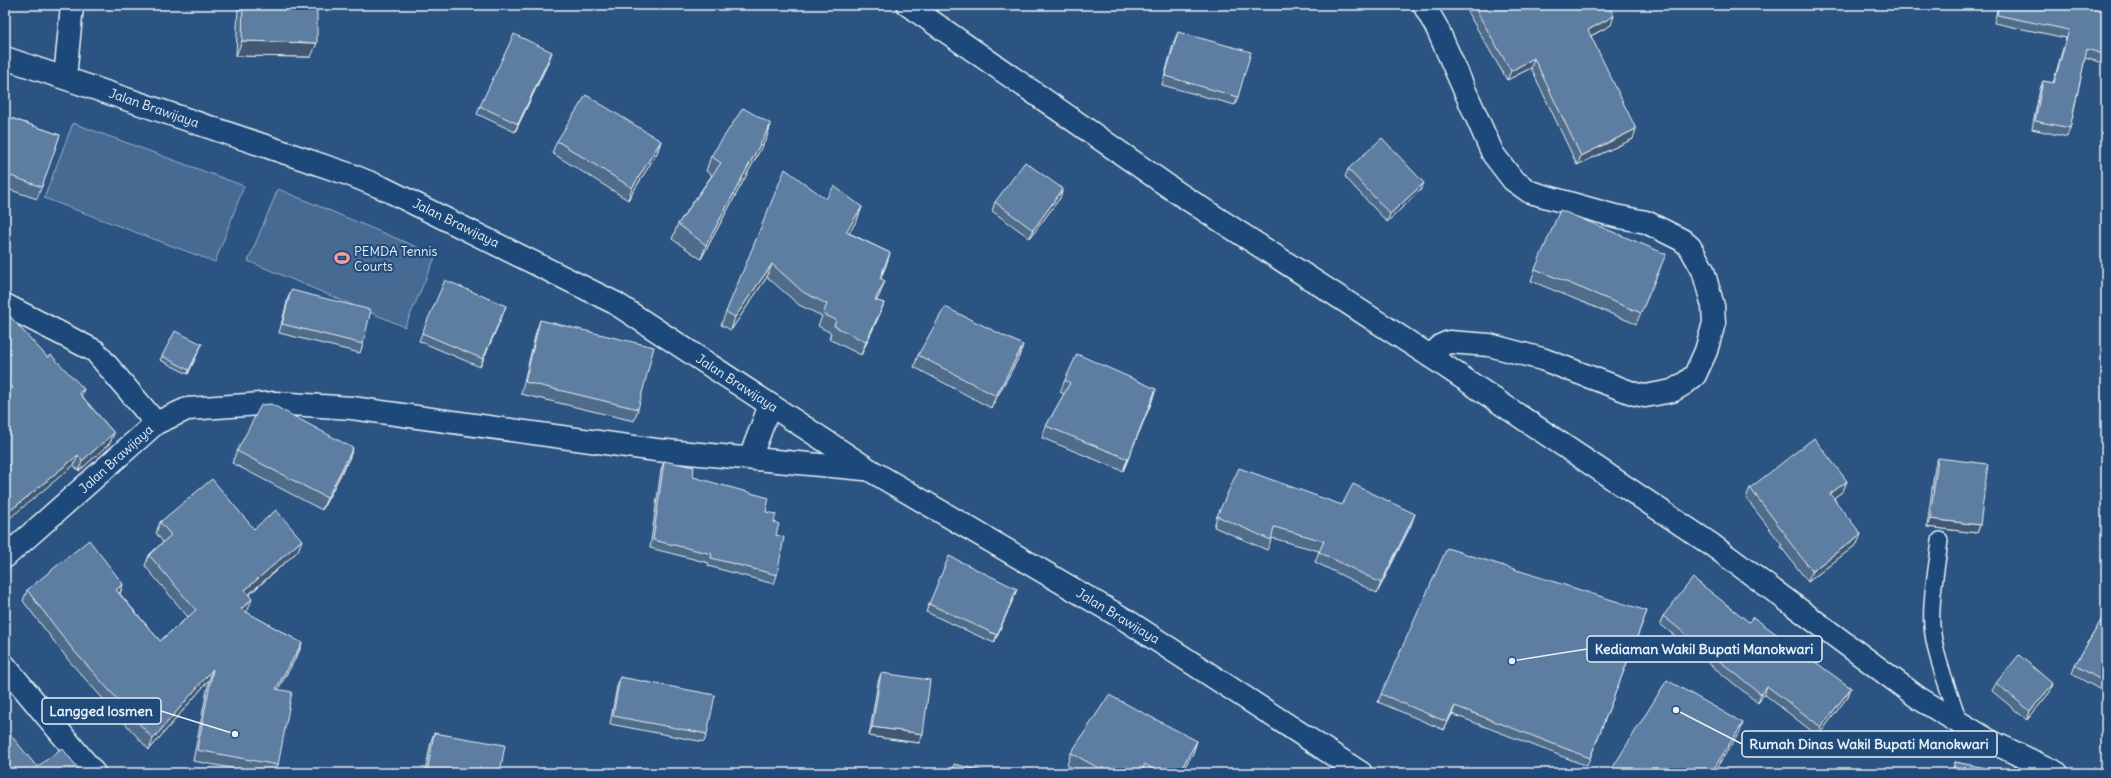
<svg xmlns="http://www.w3.org/2000/svg" width="2111" height="778" font-family="Delius,sans-serif">
  <style>
    .garden { fill: #476b93; stroke: #98aec6 }
    .lines { fill: none; stroke-linecap: round; stroke-linejoin: round }
    .lane-casing { stroke: #e8f1f8; stroke-width: 18 }
    .street-casing { stroke: #e8f1f8; stroke-width: 25 }
    .secondary-casing { stroke: #e8f1f8; stroke-width: 25 }
    .lane { stroke: #1f4a7a; stroke-width: 15 }
    .street { stroke: #1f4a7a; stroke-width: 22 }
    .secondary { stroke: #1f4a7a; stroke-width: 22 }
    .wall { fill: #506c8a; stroke: #e8f1f8 }
    .shaded-wall { fill: #415871; stroke: #e8f1f8 }
    .building { fill: #5d7da1; stroke: #e8f1f8 }
    .labels { text-anchor: middle; dominant-baseline: central; stroke-width: 4; stroke-linejoin: round; paint-order: stroke }
    .street-label { font-size: 13px; fill: #e8f1f8; stroke: #1f4a7a }
    .poi-label { font-size: 13px; fill: #e8f1f8; stroke: #1f4a7a; text-anchor: start }
    .leader { fill: none; stroke: #e8f1f8; stroke-width: 1.5 }
    .callout-dot { fill: #e8f1f8; stroke: #1f4a7a; stroke-width: 1.5 }
    .callout { fill: #1f4a7a; stroke: #e8f1f8; stroke-width: 1.5 }
    .callout-label { font-size: 14px; text-anchor: middle; font-weight: bold; fill: #e8f1f8 }
  </style>
  <rect width="100%" height="100%" fill="#2b5482"/>
  <filter id="ink" filterUnits="userSpaceOnUse"><feTurbulence type="fractalNoise" baseFrequency=".025" numOctaves="2"/><feDisplacementMap in="SourceGraphic" scale="8" xChannelSelector="R" yChannelSelector="G"/><feConvolveMatrix kernelMatrix="1 2 1 2 8 2 1 2 1" color-interpolation-filters="sRGB"/></filter>
  <g filter="url(#ink)">
    <g class="garden">
      <path d="M73,123L244,186L215,262L44,198Z"/>
      <path d="M278,189L436,255L405,327L248,261Z"/>
    </g>
    <g class="lines">
      <defs>
        <path id="lane" d="M1940,540C1937,568 1930,598 1932,626C1935,659 1950,692 1960,724"/>
        <g id="street">
          <path d="M908,5L1178,193L1430,356L1712,545L1920,699L1988,740L2057,773"/>
          <path d="M1424,5L1437,28L1493,154L1513,180L1530,192L1615,216L1646,222L1682,240L1690,247L1703,270L1713,306L1714,323L1706,351L1695,375L1684,384L1672,391L1645,396L1635,394L1542,359L1489,345L1449,342L1442,345L1430,356"/>
          <path d="M5,305L95,351L156,423"/>
          <path d="M5,666L94,773"/>
        </g>
        <g id="secondary">
          <path d="M5,58L351,175L383,188L615,303L868,469L1126,620L1361,773"/>
          <path d="M65,78L72,5"/>
          <path d="M750,458L770,405"/>
          <path d="M5,557L147,431L156,423L187,409L275,403L352,408L656,450L864,469"/>
        </g>
      </defs>
      <use href="#lane" class="lane-casing"/>
      <use href="#street" class="street-casing"/>
      <use href="#secondary" class="secondary-casing"/>
      <use href="#lane" class="lane"/>
      <use href="#street" class="street"/>
      <use href="#secondary" class="secondary"/>
    </g>
    <g class="wall">
      <path d="M238,5H317L311,57L236,56Z"/>
      <path d="M1471,5H1608L1611,25L1591,36L1633,139L1577,165L1531,68L1507,80L1468,13Z"/>
      <path d="M1998,5H2097L2096,7L2106,9V64L2085,58L2070,128L2067,137L2032,129L2040,89L2043,81L2053,83L2066,38L1994,23Z"/>
      <path d="M1178,32L1238,97L1235,105L1162,85L1174,41Z"/>
      <path d="M549,61L515,132L477,114L480,106Z"/>
      <path d="M5,116L60,135L37,199L5,188Z"/>
      <path d="M771,124L766,139L701,259L672,239L678,224L712,175L706,171L711,156Z"/>
      <path d="M557,141H661L657,153L628,200L552,153Z"/>
      <path d="M1348,169L1420,191L1387,222L1345,177Z"/>
      <path d="M1060,198L1030,238L992,211L995,202Z"/>
      <path d="M826,199L862,207L857,220L849,233L890,253L881,278L880,294L876,301L884,303L879,316L861,355L829,339L831,333L818,326L822,316L799,305L767,277L731,330L721,325L726,312Z"/>
      <path d="M1661,266L1636,324L1531,281L1535,269Z"/>
      <path d="M291,290L363,344L360,353L279,333L288,298Z"/>
      <path d="M5,311L81,395L114,433L110,443L79,471L5,393Z"/>
      <path d="M503,314L480,367L419,341L422,333Z"/>
      <path d="M540,320L638,409L634,421L521,394L536,332Z"/>
      <path d="M202,344L188,374L160,360L162,356Z"/>
      <path d="M918,355L1019,357L991,408L914,367Z"/>
      <path d="M1065,380L1152,401L1123,471L1042,438L1046,426L1064,394L1060,392Z"/>
      <path d="M353,448L349,459L322,510L232,463L237,451Z"/>
      <path d="M1938,458L1980,525L1977,533L1927,527L1935,466Z"/>
      <path d="M664,461L693,477L766,512L774,522L776,535L777,575L774,584L708,566L709,563L650,548L661,470Z"/>
      <path d="M1847,481L1843,491L1834,498L1857,544L1808,582L1781,547L1782,545L1746,498L1750,488Z"/>
      <path d="M1342,505L1411,525L1377,593L1315,562L1319,551L1272,538L1267,550L1214,527L1217,516Z"/>
      <path d="M160,522L254,529L298,551L249,595L248,610L246,612L302,643L298,654L278,689V765L274,773H259L193,761L209,680L149,750L70,662L23,601L27,590L123,584L120,594L160,641L188,617L145,566L149,555L163,542L156,533Z"/>
      <path d="M1014,597L994,643L926,612L929,604Z"/>
      <path d="M1647,611L1587,766L1452,714L1444,730L1378,702L1381,694Z"/>
      <path d="M2106,612V693L2072,674L2075,665Z"/>
      <path d="M1663,616L1749,622L1851,688L1848,696L1818,736L1764,694L1758,703L1660,624Z"/>
      <path d="M881,673L923,734L919,743L869,736L878,682Z"/>
      <path d="M620,677L707,734L704,742L610,724L617,686Z"/>
      <path d="M1996,683L2050,692L2027,720L1992,691Z"/>
      <path d="M434,733L500,773H425L431,741Z"/>
      <path d="M1197,741L1193,753L1181,773H1082L1067,765L1071,753Z"/>
      <path d="M1955,762L2001,773H1951Z"/>
    </g>
    <g class="shaded-wall">
      <path d="M1614,16L1611,25L1585,39L1588,30Z"/>
      <path d="M242,41L317,43L311,57L236,56Z"/>
      <path d="M552,52L549,61L515,132L518,124Z"/>
      <path d="M1534,58L1531,68L1507,80L1511,71Z"/>
      <path d="M771,124L766,139L701,259L706,245Z"/>
      <path d="M1636,129L1633,139L1577,165L1581,156Z"/>
      <path d="M661,141L657,153L628,200L632,188Z"/>
      <path d="M1424,183L1420,191L1387,222L1390,214Z"/>
      <path d="M1063,189L1060,198L1030,238L1033,230Z"/>
      <path d="M862,207L857,220L842,245L846,232Z"/>
      <path d="M890,253L886,266L875,291L880,278Z"/>
      <path d="M772,264L767,277L731,330L735,317Z"/>
      <path d="M885,281L880,294L870,313L875,300Z"/>
      <path d="M884,303L879,316L861,355L866,342Z"/>
      <path d="M506,306L503,314L480,367L483,359Z"/>
      <path d="M202,344L200,348L188,374L189,370Z"/>
      <path d="M1023,345L1019,357L991,408L996,396Z"/>
      <path d="M84,389L80,399L79,393Z"/>
      <path d="M1156,389L1152,401L1123,471L1128,459Z"/>
      <path d="M114,433L110,443L79,471L82,461Z"/>
      <path d="M353,448L349,459L322,510L327,498Z"/>
      <path d="M78,455L74,465L5,522V515Z"/>
      <path d="M1847,481L1843,491L1826,504L1830,494Z"/>
      <path d="M1415,514L1411,525L1377,593L1381,583Z"/>
      <path d="M1930,519L1980,525L1977,533L1927,527Z"/>
      <path d="M1861,534L1857,544L1808,582L1812,571Z"/>
      <path d="M302,540L298,551L241,601L245,590Z"/>
      <path d="M123,584L119,595L116,590Z"/>
      <path d="M1017,589L1014,597L994,643L997,635Z"/>
      <path d="M252,599L248,610L237,620L241,609Z"/>
      <path d="M302,643L298,654L272,700L276,689Z"/>
      <path d="M213,669L209,680L149,750L153,739Z"/>
      <path d="M2053,684L2050,692L2027,720L2030,711Z"/>
      <path d="M1767,686L1764,694L1758,703L1761,694Z"/>
      <path d="M1851,688L1848,696L1818,736L1821,727Z"/>
      <path d="M1455,706L1452,714L1444,730L1447,722Z"/>
      <path d="M1743,723L1740,732L1713,773H1710Z"/>
      <path d="M872,727L923,734L919,743L869,736Z"/>
      <path d="M1197,741L1193,753L1181,773H1179Z"/>
    </g>
    <g class="building">
      <path d="M243,5H317V43L242,41Z"/>
      <path d="M1473,5H1608L1614,16L1588,30L1636,129L1581,156L1534,58L1511,71Z"/>
      <path d="M1999,5H2097L2096,7L2106,9V55L2087,49L2070,128L2035,121L2043,81L2054,83L2069,30L1997,15Z"/>
      <path d="M1178,32L1251,52L1238,97L1165,76Z"/>
      <path d="M514,34L552,52L518,124L480,106Z"/>
      <path d="M586,95L661,141L632,188L557,141Z"/>
      <path d="M743,108L771,124L706,245L678,224L721,163L711,156Z"/>
      <path d="M5,116L60,135L42,187L5,174Z"/>
      <path d="M1382,138L1424,183L1390,214L1348,169Z"/>
      <path d="M1025,162L1063,189L1033,230L995,202Z"/>
      <path d="M785,169L826,199L834,186L862,207L846,232L890,253L880,278L885,281L875,300L884,303L866,342L834,326L836,320L823,314L827,304L803,292L772,264L735,317L726,312Z"/>
      <path d="M1560,210L1666,254L1641,313L1535,269Z"/>
      <path d="M445,280L506,306L483,359L422,333Z"/>
      <path d="M291,290L371,310L363,344L282,324Z"/>
      <path d="M945,307L1023,345L996,396L918,355Z"/>
      <path d="M5,311L48,358L51,355L84,389L79,393L114,433L82,461L78,455L5,515V394L13,388L5,379Z"/>
      <path d="M540,320L654,347L638,409L525,382Z"/>
      <path d="M175,331L202,344L189,370L162,356Z"/>
      <path d="M1077,354L1156,389L1128,459L1046,426L1070,383L1065,380Z"/>
      <path d="M271,404L353,448L327,498L237,451L261,405Z"/>
      <path d="M1814,438L1847,481L1830,494L1861,534L1812,571L1785,536L1786,535L1750,488Z"/>
      <path d="M1938,458L1988,464L1980,525L1930,519Z"/>
      <path d="M664,461L694,467L693,477L769,498L766,512L776,514L774,522L779,524L776,535L784,537L777,575L711,558L712,554L653,540Z"/>
      <path d="M1239,468L1342,505L1353,484L1415,514L1381,583L1319,552L1324,541L1274,527L1271,540L1217,516Z"/>
      <path d="M212,479L254,529L276,510L302,540L245,590L252,599L241,609L302,643L276,689L292,692L278,765L197,750L213,669L153,739L74,651L27,590L89,540L123,584L116,590L160,641L196,610L149,555L171,535L160,522Z"/>
      <path d="M1447,548L1647,611L1590,758L1455,706L1447,722L1381,694Z"/>
      <path d="M949,556L1017,589L997,635L929,604Z"/>
      <path d="M1693,578L1749,622L1753,617L1851,688L1821,727L1767,686L1761,694L1663,616Z"/>
      <path d="M2106,612V683L2075,665Z"/>
      <path d="M2019,655L2053,684L2030,711L1996,683Z"/>
      <path d="M881,673L930,680L923,734L872,727Z"/>
      <path d="M620,677L715,695L707,734L613,716Z"/>
      <path d="M1667,680L1743,723L1711,773H1612L1610,772Z"/>
      <path d="M1109,695L1197,741L1179,773H1159L1145,764L1141,773H1108L1071,753Z"/>
      <path d="M5,728L37,767L62,748L82,773H5Z"/>
      <path d="M434,733L505,745L500,773H427Z"/>
      <path d="M1955,762L2002,771L2001,773H1953Z"/>
      <path d="M954,764L991,773H952Z"/>
    </g>
  </g>
  <defs>
    <symbol id="stadium-bare" viewBox="-9 -9 18 18"><path d="M0-5a6.5 5 0 1 0 0 10a6.5 5 0 1 0 0-10ZM-3.5-1.8h7v3.6h-7Z" fill="#ff9aa2" stroke="#1f4a7a" stroke-width="2.5" paint-order="stroke"/></symbol>
  </defs>
  <g fill-rule="evenodd">
    <use href="#stadium-bare" x="331" y="247" width="22" height="22"/>
  </g>
  <g class="labels">
    <g class="street-label">
      <text transform="translate(154 108) rotate(19)">Jalan Brawijaya</text>
      <text transform="translate(456 223) rotate(26)">Jalan Brawijaya</text>
      <text transform="translate(737 383) rotate(33)">Jalan Brawijaya</text>
      <text transform="translate(116 459) rotate(-42)">Jalan Brawijaya</text>
      <text transform="translate(1118 616) rotate(31)">Jalan Brawijaya</text>
    </g>
    <g class="poi-label">
      <text x="354" y="251">PEMDA Tennis<tspan x="354" dy="15">Courts</tspan></text>
    </g>
  </g>
  <path class="leader" d="M1512 661L1587 649M235 734L161 711M1676 710L1742 744"/>
  <g class="callout-dot">
    <circle cx="1512" cy="661" r="4"/>
    <circle cx="235" cy="734" r="4"/>
    <circle cx="1676" cy="710" r="4"/>
  </g>
  <g class="callout">
    <rect x="1587" y="636" width="235" height="26" rx="4"/>
    <rect x="42" y="698" width="119" height="26" rx="4"/>
    <rect x="1742" y="731" width="255" height="26" rx="4"/>
  </g>
  <g class="callout-label">
    <text x="1704" y="654">Kediaman Wakil Bupati Manokwari</text>
    <text x="101" y="716">Langged losmen</text>
    <text x="1869" y="749">Rumah Dinas Wakil Bupati Manokwari</text>
  </g>
  <rect width="2111" height="778" fill="none" stroke="#1f4a7a" stroke-width="20"/>
  <rect x="10" y="10" width="2091" height="758" fill="none" stroke="#e8f1f8" stroke-width="1.5" filter="url(#ink)"/>
</svg>
